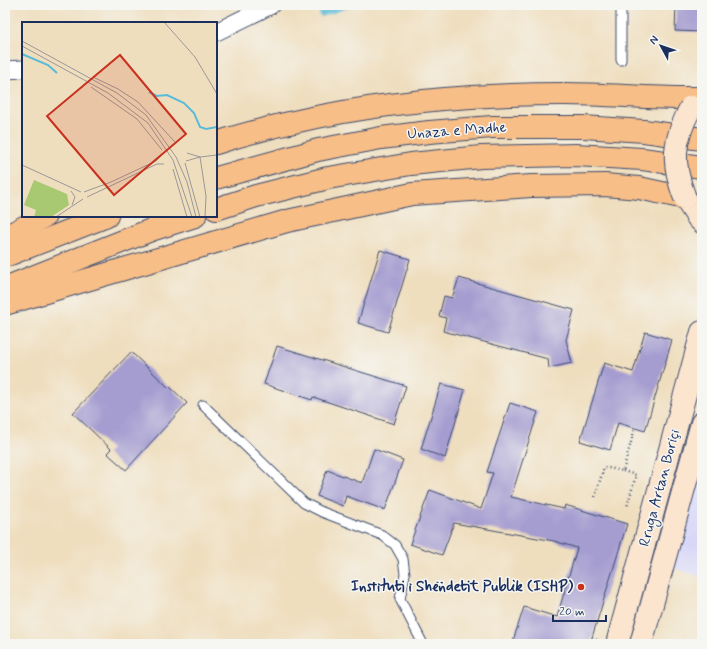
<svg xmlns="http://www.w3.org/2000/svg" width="707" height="649" font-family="Mynerve,sans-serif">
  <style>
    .built { fill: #d8d7f8 }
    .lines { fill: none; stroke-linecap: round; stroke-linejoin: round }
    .stream { stroke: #5abbd8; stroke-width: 5.5 }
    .building { fill: #a59dd0 }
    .lane-casing { stroke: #3b496c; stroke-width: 11 }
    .street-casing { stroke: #3b496c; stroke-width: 19 }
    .secondary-casing { stroke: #3b496c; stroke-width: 24 }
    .highway-casing { stroke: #3b496c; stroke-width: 24 }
    .path { stroke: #3b496c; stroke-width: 2.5; stroke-dasharray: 1 3; stroke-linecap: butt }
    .lane { stroke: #fff; stroke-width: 9 }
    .street { stroke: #fff; stroke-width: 17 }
    .secondary { stroke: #fce5cf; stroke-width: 22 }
    .highway { stroke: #f7be88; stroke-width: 22 }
    .secondary-bridge-casing { stroke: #3b496c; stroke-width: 24; stroke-linecap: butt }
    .secondary-bridge { stroke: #fce5cf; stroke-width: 22 }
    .poi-dot { fill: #c8321e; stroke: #f6f6f2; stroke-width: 1.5 }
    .labels { text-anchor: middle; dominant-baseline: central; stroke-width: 3; stroke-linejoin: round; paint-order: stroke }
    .street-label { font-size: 15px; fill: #1b2f5e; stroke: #f6f6f2 }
    .poi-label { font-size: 15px; font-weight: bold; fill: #1b2f5e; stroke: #f6f6f2; text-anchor: end }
    .inset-river { fill: none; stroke: #5abbd8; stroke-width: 2 }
    .inset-road { fill: none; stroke: #9a9898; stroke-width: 1 }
    .view { fill: #c8321e; fill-opacity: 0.15; stroke: #c8321e; stroke-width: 2 }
    .inset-edge { fill: none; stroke: #1b2f5e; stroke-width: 2 }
  </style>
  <rect width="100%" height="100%" fill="#f6f6f2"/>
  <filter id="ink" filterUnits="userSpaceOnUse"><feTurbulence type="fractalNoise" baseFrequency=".025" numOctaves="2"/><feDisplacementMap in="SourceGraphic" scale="8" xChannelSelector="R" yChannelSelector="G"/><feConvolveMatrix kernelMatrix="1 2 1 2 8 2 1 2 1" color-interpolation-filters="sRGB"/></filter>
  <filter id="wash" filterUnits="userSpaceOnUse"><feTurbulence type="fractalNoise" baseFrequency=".012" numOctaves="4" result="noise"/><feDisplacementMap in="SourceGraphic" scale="16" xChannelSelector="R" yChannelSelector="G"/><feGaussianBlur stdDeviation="0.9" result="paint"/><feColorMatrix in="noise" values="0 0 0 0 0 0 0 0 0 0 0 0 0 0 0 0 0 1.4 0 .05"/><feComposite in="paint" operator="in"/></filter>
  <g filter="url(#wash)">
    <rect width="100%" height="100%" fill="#efdebe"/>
    <path class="built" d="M702,463V577L670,567Z"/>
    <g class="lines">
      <path class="stream" d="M322,14L349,5"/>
    </g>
    <g id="blocks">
      <g class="building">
        <path d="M676,5H702V32L675,31Z"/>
        <path d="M380,250L410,259L388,332L358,323Z"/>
        <path d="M459,278L574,310L566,340L572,363L549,368L548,359L443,331L446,318L439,316L444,296L452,298Z"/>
        <path d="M645,332L672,340L645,431L618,423L610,450L580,441L604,363L633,372Z"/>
        <path d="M277,346L406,386L394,424L313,397L312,400L264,384Z"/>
        <path d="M131,352L168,387L169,386L187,403L126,470L107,453L111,449L73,413Z"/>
        <path d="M441,384L465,390L445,458L421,449Z"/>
        <path d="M510,403L538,412L511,497L564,509L565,505L627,524L590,644H512L524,607L557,617L577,548L554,541L454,523L442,555L410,544L430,490L481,509L493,473L487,472Z"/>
        <path d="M374,449L403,460L385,510L346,496L343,506L317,496L327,470L362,483Z"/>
      </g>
    </g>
  </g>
  <g filter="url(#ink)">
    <use href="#blocks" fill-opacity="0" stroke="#3b496c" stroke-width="1"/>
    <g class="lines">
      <defs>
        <g id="lane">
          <path d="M621,60V5"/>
          <path d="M203,405L304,503L322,512L382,535L395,545L403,559L405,574L400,599L423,644"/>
        </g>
        <g id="street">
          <path d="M216,32L271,5"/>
          <path d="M5,70L23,69"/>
        </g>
        <g id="secondary">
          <path d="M685,198L698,218L702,222"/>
          <path d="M617,644L702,332"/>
          <path d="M641,644L702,423"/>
        </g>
        <g id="highway">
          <path d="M216,143C329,107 447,94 565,94C610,94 654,99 698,98"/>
          <path d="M216,178L318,150L381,138L429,132L492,127H583L644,131L702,139"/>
          <path d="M216,209L256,196L328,178L411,164L481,157L576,155L642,159L702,167"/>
          <path d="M5,237L45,216"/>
          <path d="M5,256L107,216"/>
          <path d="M5,288L151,230L195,216"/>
          <path d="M5,304L287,221L412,194L531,186L605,185L639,188L685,198"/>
        </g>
      </defs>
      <use href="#lane" class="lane-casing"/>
      <use href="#street" class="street-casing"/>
      <use href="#secondary" class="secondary-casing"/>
      <use href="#highway" class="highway-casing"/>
      <g class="path">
        <path d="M623,471L636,475L627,507"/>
        <path d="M595,497L604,467L623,471L635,428"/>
        <path d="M592,639L597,640L595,644"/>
      </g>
      <use href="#lane" class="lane"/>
      <use href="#street" class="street"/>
      <use href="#secondary" class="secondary"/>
      <use href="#highway" class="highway"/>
      <defs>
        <path id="secondary-bridge" d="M685,198C671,162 673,141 691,107"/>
      </defs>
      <use href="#secondary-bridge" class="secondary-bridge-casing"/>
      <use href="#secondary-bridge" class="secondary-bridge"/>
    </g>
  </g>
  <circle class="poi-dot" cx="581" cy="587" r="4"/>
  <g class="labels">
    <g class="street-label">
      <text transform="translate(457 131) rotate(-4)">Unaza e Madhe</text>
      <text transform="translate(660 488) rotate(-75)">Rruga Artan Boriçi</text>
    </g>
    <g class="poi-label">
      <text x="573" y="587">Instituti i Shëndetit Publik (ISHP)</text>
    </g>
  </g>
  <g transform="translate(22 22)">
    <rect width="195" height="195" fill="#efdebe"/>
    <path d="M12,158L45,172L47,183L29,195H12L14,188L2,183Z" fill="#a8c971"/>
    <path class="inset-river" d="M0,32L26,43L35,51M127,70L135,74L145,73L162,81L172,91L178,105L184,107L195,105"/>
    <path class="inset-road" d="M142,0L173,35L195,72M0,19L95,71L124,93L154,135L165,160L174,195M0,24L86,71L126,101L151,138L170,195M71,55L96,67L116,80L153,120M69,65L115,97L140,128M178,135L184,174L183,195M178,135L195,133M164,139L178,135L165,131M163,141L178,195M0,143L59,170M151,147L165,195M49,169L53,175L50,183M62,170L89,160L134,139L139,134M65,175L135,142H142M34,195L61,177"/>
    <path class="view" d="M98,33L164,112L92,173L25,94Z"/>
    <rect width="195" height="195" class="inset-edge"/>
  </g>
  <rect width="707" height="649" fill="none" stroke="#f6f6f2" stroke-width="20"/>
  <g transform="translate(661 46) rotate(310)" stroke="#f6f6f2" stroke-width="3" paint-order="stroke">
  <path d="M0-3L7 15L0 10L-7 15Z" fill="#1b2f5e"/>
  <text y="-6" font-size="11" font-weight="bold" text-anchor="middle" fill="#1b2f5e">N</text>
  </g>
  <path d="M553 615v6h53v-6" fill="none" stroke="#1b2f5e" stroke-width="2"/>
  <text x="559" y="615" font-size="12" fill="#1b2f5e" stroke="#f6f6f2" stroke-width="3" paint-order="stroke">20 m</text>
</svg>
